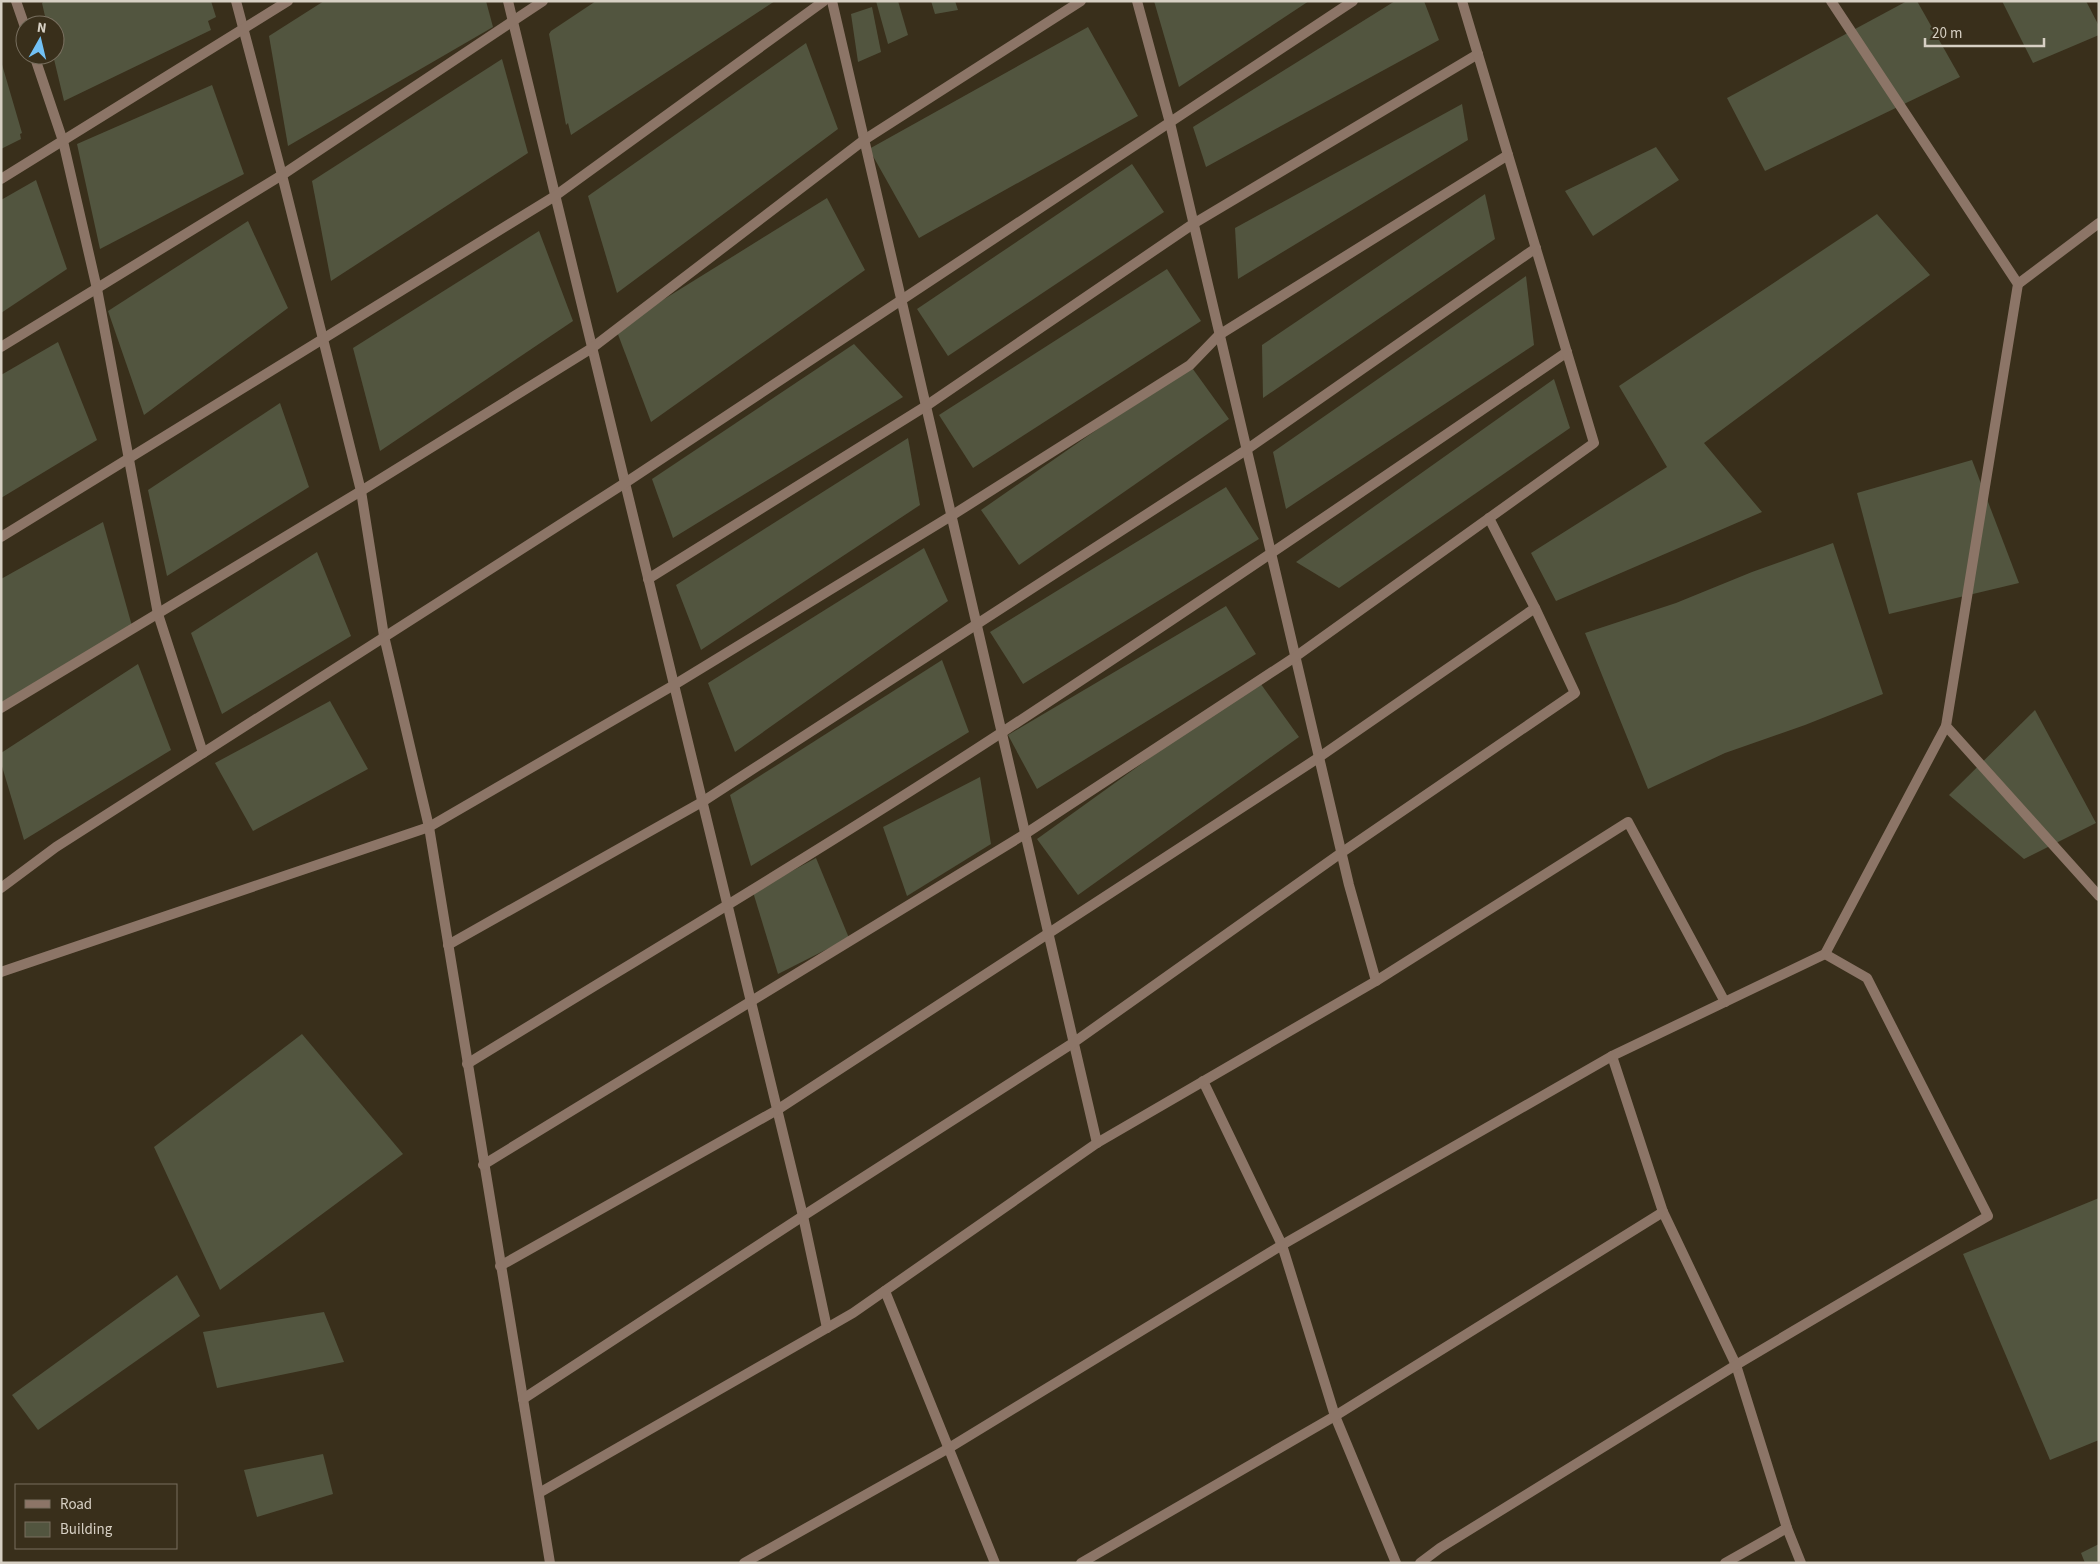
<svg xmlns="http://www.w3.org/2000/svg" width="2100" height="1564" font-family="'Source Sans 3',sans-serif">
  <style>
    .building { fill: #52553f }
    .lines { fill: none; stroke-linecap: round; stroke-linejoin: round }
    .minor { stroke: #8c7567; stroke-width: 10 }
  </style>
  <rect width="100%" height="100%" fill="#392f1b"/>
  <g class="building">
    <path d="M44,1H211L216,17L208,21L211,30L64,101L53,55H55V25H47L42,3Z"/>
    <path d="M324,1H486L493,27L288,146L269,36Z"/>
    <path d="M596,1H775L571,135L568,123L566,125L549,34L551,31Z"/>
    <path d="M876,1H898L908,35L888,44Z"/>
    <path d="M931,1H955L958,10L935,14Z"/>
    <path d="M1154,1H1309L1179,87Z"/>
    <path d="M1395,1H1424L1439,40L1206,167L1193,127Z"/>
    <path d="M1907,1H1917L1960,77L1765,171L1727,98Z"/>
    <path d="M2002,1H2086L2099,26V35L2033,63Z"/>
    <path d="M872,7L881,52L858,62L851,14Z"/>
    <path d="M1088,27L1138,116L919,238L869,149Z"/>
    <path d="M806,43L838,129L617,293L588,196Z"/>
    <path d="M502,59L528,153L331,281L312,181Z"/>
    <path d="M1,61L22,133L20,134L21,139L1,149Z"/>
    <path d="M212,85L244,174L100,249L77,144Z"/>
    <path d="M1462,104L1468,140L1238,279L1235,228Z"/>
    <path d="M1656,147L1679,180L1593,236L1565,191Z"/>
    <path d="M1132,164L1164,212L948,356L917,309Z"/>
    <path d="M36,180L67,269L1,313V200Z"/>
    <path d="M1485,194L1495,239L1263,398L1262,345Z"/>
    <path d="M827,198L865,270L651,422L616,329Z"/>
    <path d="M1877,214L1930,275L1704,443L1762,512L1556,601L1531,553L1667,467L1619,386Z"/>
    <path d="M248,221L288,308L144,415L108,311Z"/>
    <path d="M539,231L573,321L380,451L353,348Z"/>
    <path d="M1167,269L1201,321L973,468L939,415Z"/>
    <path d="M1526,276L1534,345L1286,509L1273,452Z"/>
    <path d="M58,342L97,440L1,498V375Z"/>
    <path d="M854,344L903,397L673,538L652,479Z"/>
    <path d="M1190,365L1229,419L1019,565L981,510Z"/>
    <path d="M1554,379L1570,428L1339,588L1296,562Z"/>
    <path d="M280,403L309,487L167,576L148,490Z"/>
    <path d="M908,438L920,505L701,650L676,585Z"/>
    <path d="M1972,460L2019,583L1889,614L1857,493Z"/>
    <path d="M1226,487L1259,539L1023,684L990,632Z"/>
    <path d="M103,522L132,626L1,703V579Z"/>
    <path d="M1833,543L1883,694L1805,725L1725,753L1648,789L1585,633L1676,603L1752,572Z"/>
    <path d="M924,548L948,601L735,752L708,683Z"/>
    <path d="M317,552L351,636L222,714L191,633Z"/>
    <path d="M1226,606L1256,654L1037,789L1008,735Z"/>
    <path d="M942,660L969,732L751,866L730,795Z"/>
    <path d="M138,664L171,750L24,840L1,763V753Z"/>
    <path d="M1258,680L1299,737L1078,895L1037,839Z"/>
    <path d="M330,701L368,769L253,831L215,763Z"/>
    <path d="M2035,710L2096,823L2024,859L1949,795Z"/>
    <path d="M980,777L991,844L907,896L883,827Z"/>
    <path d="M816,858L849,938L778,974L753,892Z"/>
    <path d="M302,1034L403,1154L220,1290L154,1147Z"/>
    <path d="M2099,1198V1440L2050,1460L1963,1254Z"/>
    <path d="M177,1275L200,1316L38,1430L12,1395Z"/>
    <path d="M324,1312L344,1362L217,1388L203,1332Z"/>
    <path d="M323,1454L333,1494L257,1517L244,1470Z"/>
    <path d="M2099,1544V1563H2085L2081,1553Z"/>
  </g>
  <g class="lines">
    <g class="minor">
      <path d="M16,1L25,27"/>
      <path d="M236,1L282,175L361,491L384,636L429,827L550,1563"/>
      <path d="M508,1L803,1216L827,1328"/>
      <path d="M832,1L1097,1143"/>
      <path d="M1137,1L1170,123L1349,885L1376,981"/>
      <path d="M1831,1L2018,284L1946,726L2099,896"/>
      <path d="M34,55L63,141L97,289L158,614L203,753"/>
      <path d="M1,179L288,1"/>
      <path d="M2018,284L2099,223"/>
      <path d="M1,347L282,175L543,1"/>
      <path d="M1,537L555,196L824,1"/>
      <path d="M648,579L926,406L1193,224L1478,54"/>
      <path d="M1,708L361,491L592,348L864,140L1081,1"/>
      <path d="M1,888L56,847L625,483L1353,1"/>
      <path d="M448,945L702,802L1246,450L1536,248"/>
      <path d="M1,972L429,827L674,685L951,516L1190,365L1219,335L1508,155"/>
      <path d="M1612,1056L1663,1212L1736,1365L1787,1528L1801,1563"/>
      <path d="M467,1064C646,954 828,846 1004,731C1194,607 1380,480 1567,352"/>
      <path d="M1203,1081L1282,1245L1335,1416L1396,1563"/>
      <path d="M483,1165L1025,834L1295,657L1594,443L1462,1"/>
      <path d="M500,1266L777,1110L1318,758L1535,608"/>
      <path d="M885,1291L995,1563"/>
      <path d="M523,1399L803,1216L1073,1043L1341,853L1575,693L1535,608L1489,518"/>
      <path d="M539,1493L853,1313L1097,1143L1376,981L1628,822L1725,1002"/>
      <path d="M744,1563L949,1448L1282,1245L1612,1056L1825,954L1946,726"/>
      <path d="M1081,1563L1335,1416L1663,1212"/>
      <path d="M1420,1563L1440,1548L1736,1365L1988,1216L1867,978L1825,954"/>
      <path d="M1725,1563L1787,1528"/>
    </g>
  </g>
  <rect width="2100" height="1564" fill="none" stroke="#d7d0c4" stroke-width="5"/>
  <rect x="15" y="1484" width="162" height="65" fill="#392f1b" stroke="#786f5f"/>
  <rect x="25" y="1500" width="25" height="8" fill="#8c7567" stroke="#786f5f"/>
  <text x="60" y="1509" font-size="15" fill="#d7d0c4">Road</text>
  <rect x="25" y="1522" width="25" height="15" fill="#52553f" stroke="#786f5f"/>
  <text x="60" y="1534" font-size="15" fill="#d7d0c4">Building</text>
  <g transform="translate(40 40) rotate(8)"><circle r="24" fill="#392f1b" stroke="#786f5f"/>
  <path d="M0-4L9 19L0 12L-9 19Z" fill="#72c1f5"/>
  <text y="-8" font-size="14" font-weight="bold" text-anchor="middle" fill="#d7d0c4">N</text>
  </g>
  <path d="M1925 38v8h119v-8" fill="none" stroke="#d7d0c4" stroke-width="2.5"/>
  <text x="1932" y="38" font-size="15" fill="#d7d0c4" stroke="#392f1b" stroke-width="4" paint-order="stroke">20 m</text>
</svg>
